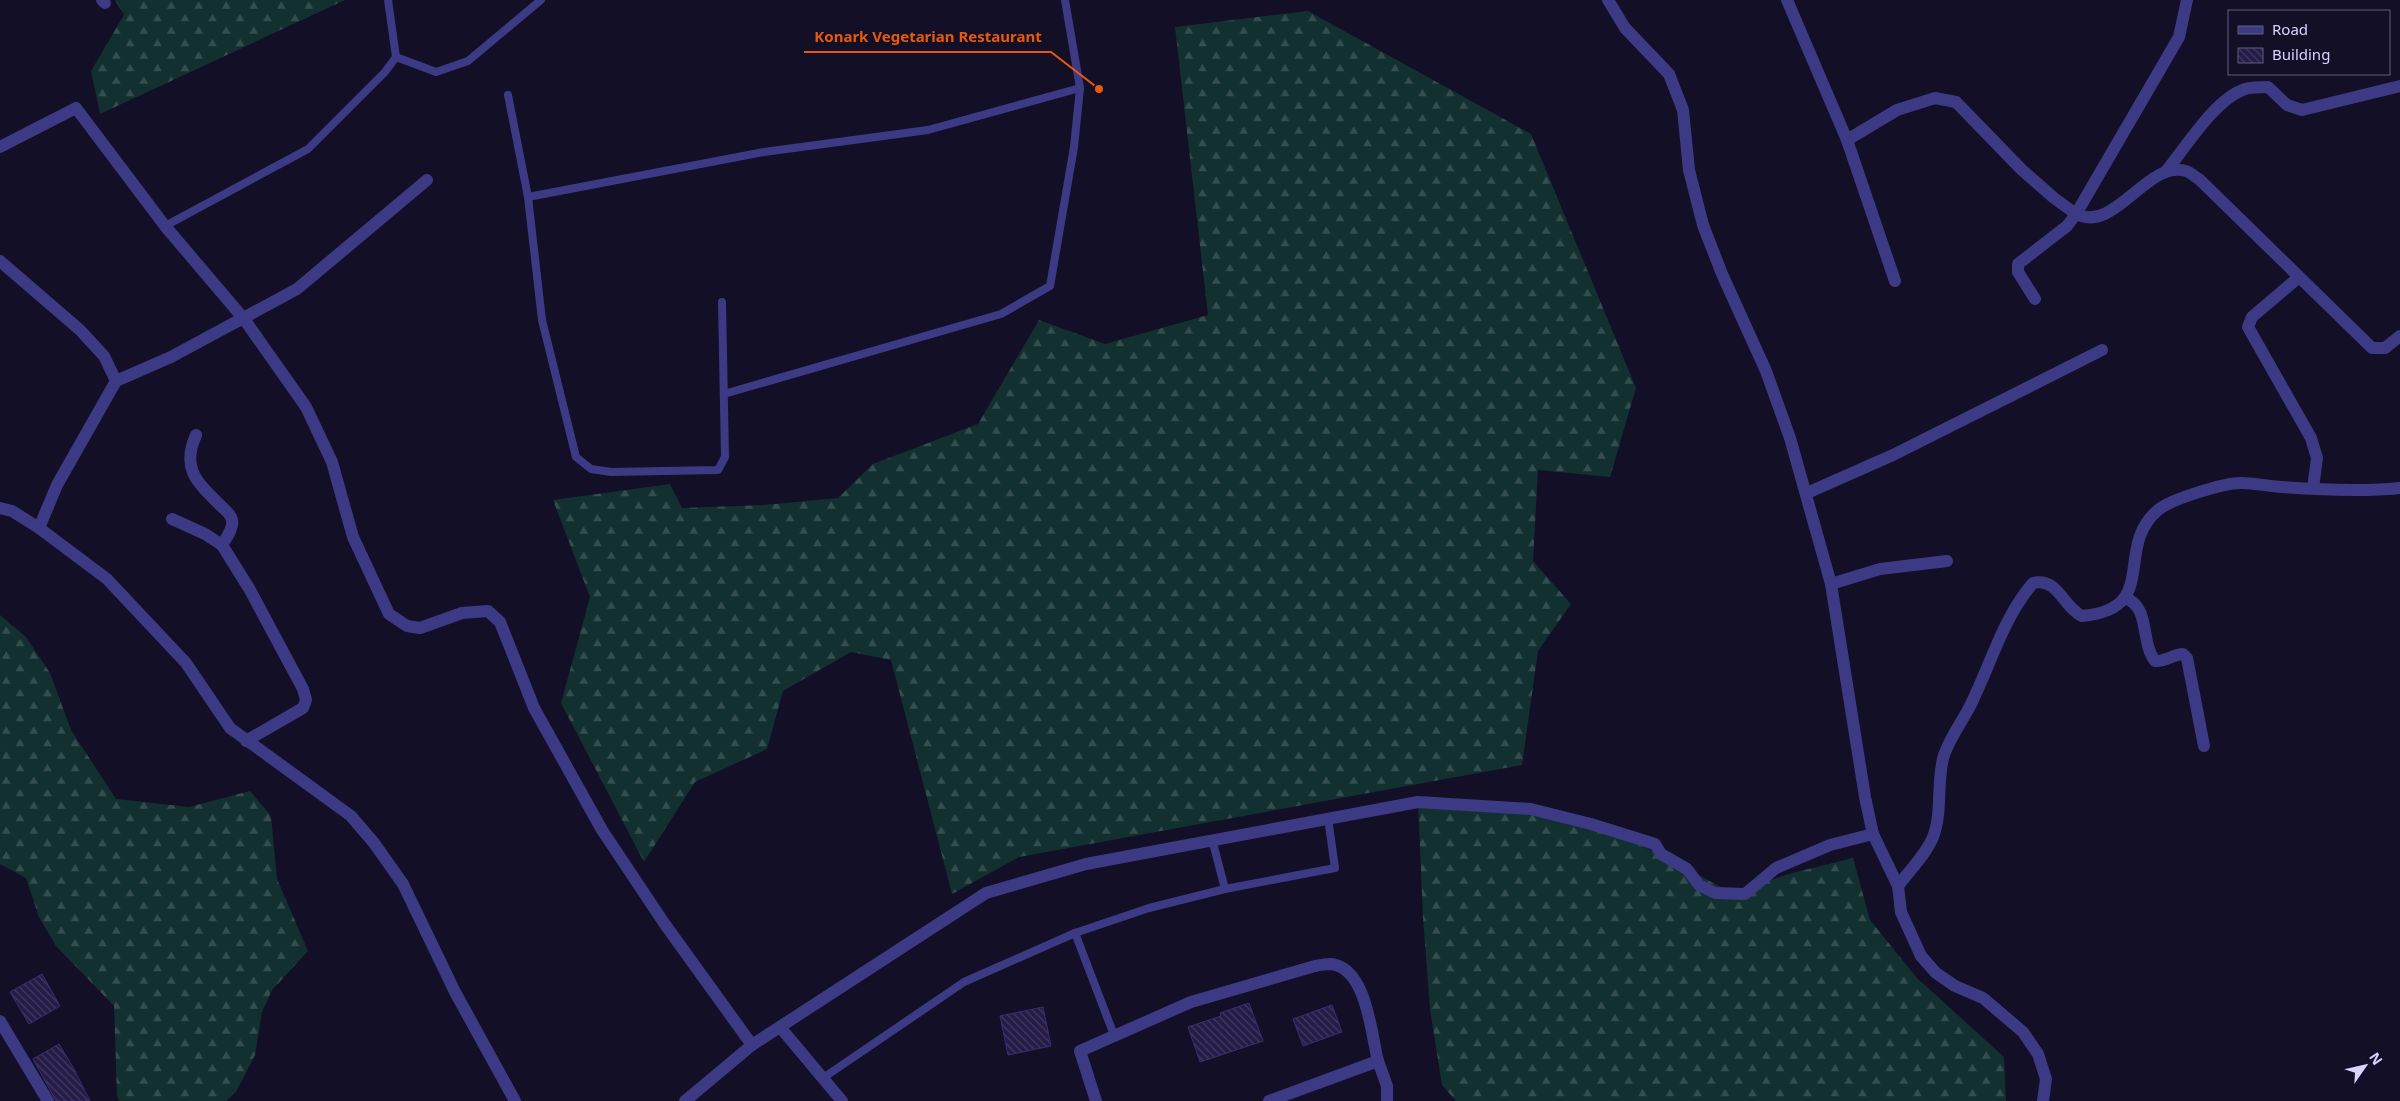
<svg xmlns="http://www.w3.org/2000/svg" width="2400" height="1101" font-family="'Noto Sans',sans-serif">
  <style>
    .forest { fill: url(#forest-firs) }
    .building { fill: url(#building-back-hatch); stroke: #3b2d73 }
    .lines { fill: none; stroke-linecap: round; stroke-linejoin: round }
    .lane { stroke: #3d3a85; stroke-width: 8 }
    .street { stroke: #3d3a85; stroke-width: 12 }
    .leader { fill: none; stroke: #e8590c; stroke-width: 2 }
    .callout-dot { fill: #e8590c; stroke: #130f26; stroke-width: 2 }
    .callout-label { font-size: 15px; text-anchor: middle; font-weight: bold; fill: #e8590c; stroke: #130f26; stroke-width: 5; stroke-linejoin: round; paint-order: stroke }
  </style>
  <defs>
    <pattern id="forest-firs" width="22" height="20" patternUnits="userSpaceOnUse" patternTransform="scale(1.25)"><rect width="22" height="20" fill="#12302f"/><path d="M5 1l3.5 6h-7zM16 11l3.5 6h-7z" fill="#344d4e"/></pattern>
    <pattern id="building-back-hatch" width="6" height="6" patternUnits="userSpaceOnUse" patternTransform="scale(1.25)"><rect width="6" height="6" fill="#241b47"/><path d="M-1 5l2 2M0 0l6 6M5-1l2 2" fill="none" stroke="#433b63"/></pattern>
  </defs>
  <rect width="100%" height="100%" fill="#130f26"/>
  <g class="forest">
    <path d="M115,0H345L100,114L91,71L124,15Z"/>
    <path d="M1308,11L1531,134L1636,388L1610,477L1538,470L1533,561L1571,604L1538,651L1522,765L1019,857L952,894L891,660L851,652L783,691L767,749L695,782L644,862L561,703L590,597L553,500L670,484L682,508L764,505L838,498L873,464L978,424L1039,320L1105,344L1208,315L1175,27Z"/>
    <path d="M0,615L26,637L50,673L71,730L116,799L189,807L250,791L271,816L277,879L308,951L272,990L262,1012L255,1055L236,1092L226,1101H119L117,1095L114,1006L56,946L39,917L26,878L0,864Z"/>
    <path d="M1418,802C1455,804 1497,803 1532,810C1605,823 1668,857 1731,893L1792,873L1853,858L1870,920L1917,978L2004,1057L2006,1101H1456L1442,1085L1430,1009L1423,918Z"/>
  </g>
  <g class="building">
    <path d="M42,974L60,1006L29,1024L10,992Z"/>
    <path d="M1249,1003L1263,1041L1200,1062L1188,1027L1221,1016L1220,1013Z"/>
    <path d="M1332,1005L1342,1032L1303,1046L1293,1019Z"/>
    <path d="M1043,1007L1051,1046L1008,1055L1000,1016Z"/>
    <path d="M59,1044L74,1069L90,1101H56L33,1059Z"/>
  </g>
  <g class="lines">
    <g class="lane">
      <path d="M388,0L396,57"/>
      <path d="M508,95L528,197L542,320L576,457L591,469L611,472L718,470L725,457L722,302"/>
      <path d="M528,197L764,152L928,130L1080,88"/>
      <path d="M165,226L308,149L385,72L396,57L436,72L468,61L541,0"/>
      <path d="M724,394L1001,314L1050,286L1074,147L1080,88L1065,0"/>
      <path d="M1212,839L1225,889"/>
      <path d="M1114,1035L1075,933L1149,908L1225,889L1335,868L1328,818"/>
      <path d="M823,1078L964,982L1075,933"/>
    </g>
    <g class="street">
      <path d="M102,0L105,3"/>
      <path d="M1608,0L1625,28L1669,74L1683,110L1689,170L1703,225L1722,274L1766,371L1790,438L1831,584L1865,797L1873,834L1898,886L1901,912L1921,956L1936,973L1955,986L1983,998L2023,1032L2038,1054L2046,1079L2043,1101"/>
      <path d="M1787,0L1847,140L1897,110L1935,98L1956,102L2022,170L2054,198L2076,214L2179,37L2187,0"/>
      <path d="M1847,140L1895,281"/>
      <path d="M0,147L76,108L165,226L244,319L306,407L332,462L353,537L389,614L407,626L420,628L462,613L488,611L500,622L534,708L602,830L664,923L752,1045"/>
      <path d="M2167,170C2186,147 2215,99 2245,89C2252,87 2261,87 2268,87L2287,105L2302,110L2400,86"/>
      <path d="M0,261L80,330L104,356L116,381L57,485L39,528"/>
      <path d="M2298,278L2252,317L2248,327L2311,438L2317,458L2313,488"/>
      <path d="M2035,299L2018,272V264L2067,226L2076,214C2115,234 2148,159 2186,171C2190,172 2195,177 2199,179L2372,348H2385L2400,336"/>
      <path d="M116,381L171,357L297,289L427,180"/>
      <path d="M196,435C181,469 197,482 220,505C224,509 231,514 232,520C234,528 226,538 222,545"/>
      <path d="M1807,493L1893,455L2102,350"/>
      <path d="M0,508L12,511L39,528L107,579L186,663L230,728L351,816L374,843L403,884L455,992L515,1101"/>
      <path d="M172,519L205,534L222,545L250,590L303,689L306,700L303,708L246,741"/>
      <path d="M1831,584L1880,569L1947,561"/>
      <path d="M2125,598C2151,607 2140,642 2155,661C2166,662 2173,654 2183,654L2187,658L2204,746"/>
      <path d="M1898,886C1909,871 1927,853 1933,837C1943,811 1936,781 1944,755C1950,738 1961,723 1969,708C1990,667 2002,619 2033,583C2058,577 2063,607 2082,616C2161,609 2113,548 2158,510C2171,499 2224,483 2241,483C2254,483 2268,486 2282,487C2321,490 2361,492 2400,488"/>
      <path d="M0,1021L48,1101"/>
      <path d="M780,1027L842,1101"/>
      <path d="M1378,1061L1387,1086V1101"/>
      <path d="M685,1101L752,1045L986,893L1086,864L1418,802L1531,809L1591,824L1655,844L1661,854L1687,869L1699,885L1715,893L1745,894L1776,868L1830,845L1873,834"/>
      <path d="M1096,1101L1080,1051L1191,1002L1315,966C1320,965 1326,964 1331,964C1367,968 1371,1034 1378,1061L1269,1101"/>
    </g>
  </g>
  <path class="leader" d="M1099 89L1051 52H804"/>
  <circle class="callout-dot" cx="1099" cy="89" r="5"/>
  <g class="callout-label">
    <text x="928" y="42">Konark Vegetarian Restaurant</text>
  </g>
  <rect x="2228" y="10" width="162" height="65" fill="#130f26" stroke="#625e7d"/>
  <rect x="2238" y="26" width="25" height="8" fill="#3d3a85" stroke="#625e7d"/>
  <text x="2272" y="35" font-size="15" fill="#d9d4ff">Road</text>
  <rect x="2238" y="48" width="25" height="15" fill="url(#building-back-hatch)" stroke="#625e7d"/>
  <text x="2272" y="60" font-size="15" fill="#d9d4ff">Building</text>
  <g transform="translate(2365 1066) rotate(56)" stroke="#130f26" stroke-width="4" paint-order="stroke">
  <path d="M0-4L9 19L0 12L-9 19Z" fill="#d9d4ff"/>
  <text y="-8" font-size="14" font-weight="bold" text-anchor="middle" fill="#d9d4ff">N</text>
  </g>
</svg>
